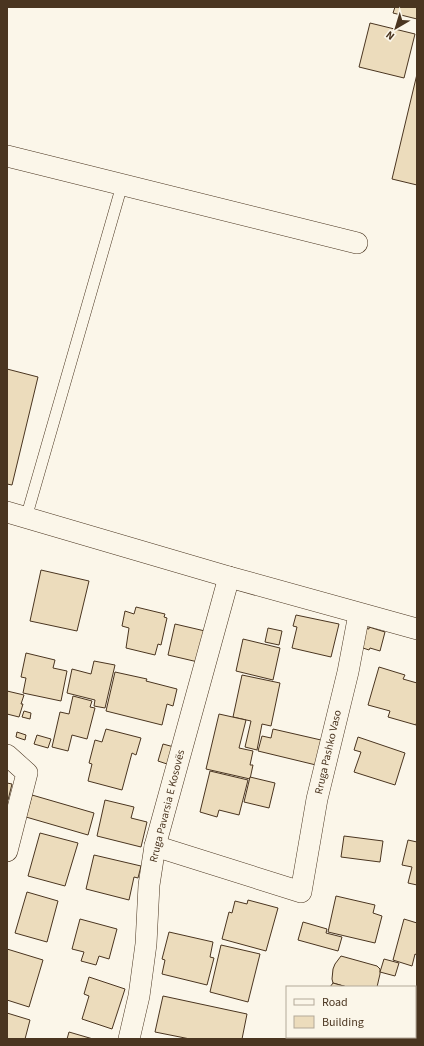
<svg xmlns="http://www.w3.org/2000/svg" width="424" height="1046" font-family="'Source Sans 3',sans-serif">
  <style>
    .building { fill: #ecdcbc; stroke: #4a3520 }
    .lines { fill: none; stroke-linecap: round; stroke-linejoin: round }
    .lane-casing { stroke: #4a3520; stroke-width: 12 }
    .street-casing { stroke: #4a3520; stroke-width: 22 }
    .lane { stroke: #fbf6e9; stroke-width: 11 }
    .street { stroke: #fbf6e9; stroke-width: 21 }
    .labels { text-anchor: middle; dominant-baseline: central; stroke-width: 3; stroke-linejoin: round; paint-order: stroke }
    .street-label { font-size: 11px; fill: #4a3520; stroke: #fbf6e9 }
  </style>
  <rect width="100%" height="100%" fill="#fbf6e9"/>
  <g class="building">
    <path d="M395,7H417V19L393,13Z"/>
    <path d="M370,23L415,34L404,78L359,67Z"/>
    <path d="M417,74V185L392,179Z"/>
    <path d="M7,369L38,377L12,485L7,484Z"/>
    <path d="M41,570L89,581L77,631L30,621Z"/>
    <path d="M136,607L165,614L164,617L167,618L161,645L158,644L155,655L126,648L129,628L122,626L125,611L134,614Z"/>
    <path d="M296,615L339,624L331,657L292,648L297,627L293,626Z"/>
    <path d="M175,624L205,631L198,662L168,655Z"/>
    <path d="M369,627L385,632L380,651L370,648L369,650L363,648L364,628L369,629Z"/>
    <path d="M268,628L282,631L279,645L265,642Z"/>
    <path d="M243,639L280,648L273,680L236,671Z"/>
    <path d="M26,653L55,660L53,668L67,671L61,701L23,693L26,678L21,677Z"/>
    <path d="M94,661L115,665L105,708L94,706L95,700L67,693L72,669L91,674Z"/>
    <path d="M379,667L405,675L403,679L417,683V720L416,725L388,717L390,711L368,705Z"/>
    <path d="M115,672L147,679L146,681L177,689L173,706L167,704L162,725L106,711Z"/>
    <path d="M242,675L280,683L271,726L262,724L257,750L245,747L251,721L233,717Z"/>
    <path d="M7,691L24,695L21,704H23L19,717L7,714Z"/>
    <path d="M73,696L92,701L90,707L95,708L87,739L72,735L68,751L52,747L60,712L69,714Z"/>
    <path d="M24,711L31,713L30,719L22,717Z"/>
    <path d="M219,714L246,720L239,748L253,751L250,765H253L250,779L206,769Z"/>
    <path d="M106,729L141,738L136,755L132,753L122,790L88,781L92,764L89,763L95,740L102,742Z"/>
    <path d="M273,729L321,740L316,765L258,751L262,736L271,738Z"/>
    <path d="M17,732L26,735L25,740L16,737Z"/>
    <path d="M37,735L51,739L48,748L34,744Z"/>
    <path d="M358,737L405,753L395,785L354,772L361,752L354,750Z"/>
    <path d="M163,744L174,747L170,765L158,761Z"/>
    <path d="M210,771L248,780L239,815L219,810L217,817L200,812Z"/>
    <path d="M250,777L275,783L269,808L244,802Z"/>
    <path d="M7,783L12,784L8,800H7Z"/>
    <path d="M32,795L94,813L88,835L26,817Z"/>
    <path d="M105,800L134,807L131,818L147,822L141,847L97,836Z"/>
    <path d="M40,833L78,843L65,886L28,876Z"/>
    <path d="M344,836L383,841L380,862L341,857Z"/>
    <path d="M408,840L417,842V885L408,883L412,867L402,865Z"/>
    <path d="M94,855L141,866L138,878L134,877L129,900L86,889Z"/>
    <path d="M27,892L58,901L47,942L15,933Z"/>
    <path d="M336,896L375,905L373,913L382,916L375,943L328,932Z"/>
    <path d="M248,900L278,908L266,951L222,939L229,912L232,913L235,901L247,904Z"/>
    <path d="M80,919L117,929L109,959L99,956L96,965L81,961L84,952L72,949Z"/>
    <path d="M404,919L417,923V955L415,954L412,966L393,960Z"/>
    <path d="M303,922L327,929L326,933L342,937L338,951L298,940Z"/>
    <path d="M169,932L213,942L210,957L214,958L207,985L162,974L165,960L162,959Z"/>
    <path d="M221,945L260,954L248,1002L210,992Z"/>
    <path d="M7,949L43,960L29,1007L7,1000Z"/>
    <path d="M341,956L377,966L380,969V974L377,987H347L333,983L332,979L333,969L335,964Z"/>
    <path d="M384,959L399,963L395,976L380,972Z"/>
    <path d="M89,977L125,989L112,1029L82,1019L89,996L84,994Z"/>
    <path d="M333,983L347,987H330Z"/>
    <path d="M415,995L417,996V1031L415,1030Z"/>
    <path d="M163,996L247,1014L242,1039H190L155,1032Z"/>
    <path d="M7,1013L30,1020L25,1039H7Z"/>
    <path d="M69,1032L93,1039H67Z"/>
    <rect x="297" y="1037" width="43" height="2"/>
    <path d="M352,1037H383L382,1039H352Z"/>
  </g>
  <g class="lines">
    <defs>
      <path id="lane" d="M26,518L122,185"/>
      <g id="street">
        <path d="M7,156L357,243"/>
        <path d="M7,512L229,577L417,629"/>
        <path d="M7,755L27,773L7,851"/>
        <path d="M155,846L301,892L317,799L348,672L359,614"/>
        <path d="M129,1039L139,996L146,944L149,885L155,846L229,577"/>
      </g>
    </defs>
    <use href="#lane" class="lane-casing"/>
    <use href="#street" class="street-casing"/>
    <use href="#lane" class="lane"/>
    <use href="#street" class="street"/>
  </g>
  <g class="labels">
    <g class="street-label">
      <text transform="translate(328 752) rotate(-77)">Rruga Pashko Vaso</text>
      <text transform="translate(167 806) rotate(-76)">Rruga Pavarsia E Kosovës</text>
    </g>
  </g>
  <rect width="424" height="1046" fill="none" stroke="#4a3520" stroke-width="16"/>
  <rect x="286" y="986" width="130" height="52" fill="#fbf6e9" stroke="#b4a999"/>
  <rect x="294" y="999" width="20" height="6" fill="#fbf6e9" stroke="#b4a999"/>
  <text x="322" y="1006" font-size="12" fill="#4a3520">Road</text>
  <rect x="294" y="1016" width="20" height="12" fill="#ecdcbc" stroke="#b4a999"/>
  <text x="322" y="1026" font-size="12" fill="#4a3520">Building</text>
  <g transform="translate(396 28) rotate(218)" stroke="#fbf6e9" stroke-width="3" paint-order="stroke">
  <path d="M0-3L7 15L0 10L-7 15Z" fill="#4a3520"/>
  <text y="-6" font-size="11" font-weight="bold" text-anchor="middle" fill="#4a3520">N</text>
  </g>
</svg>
